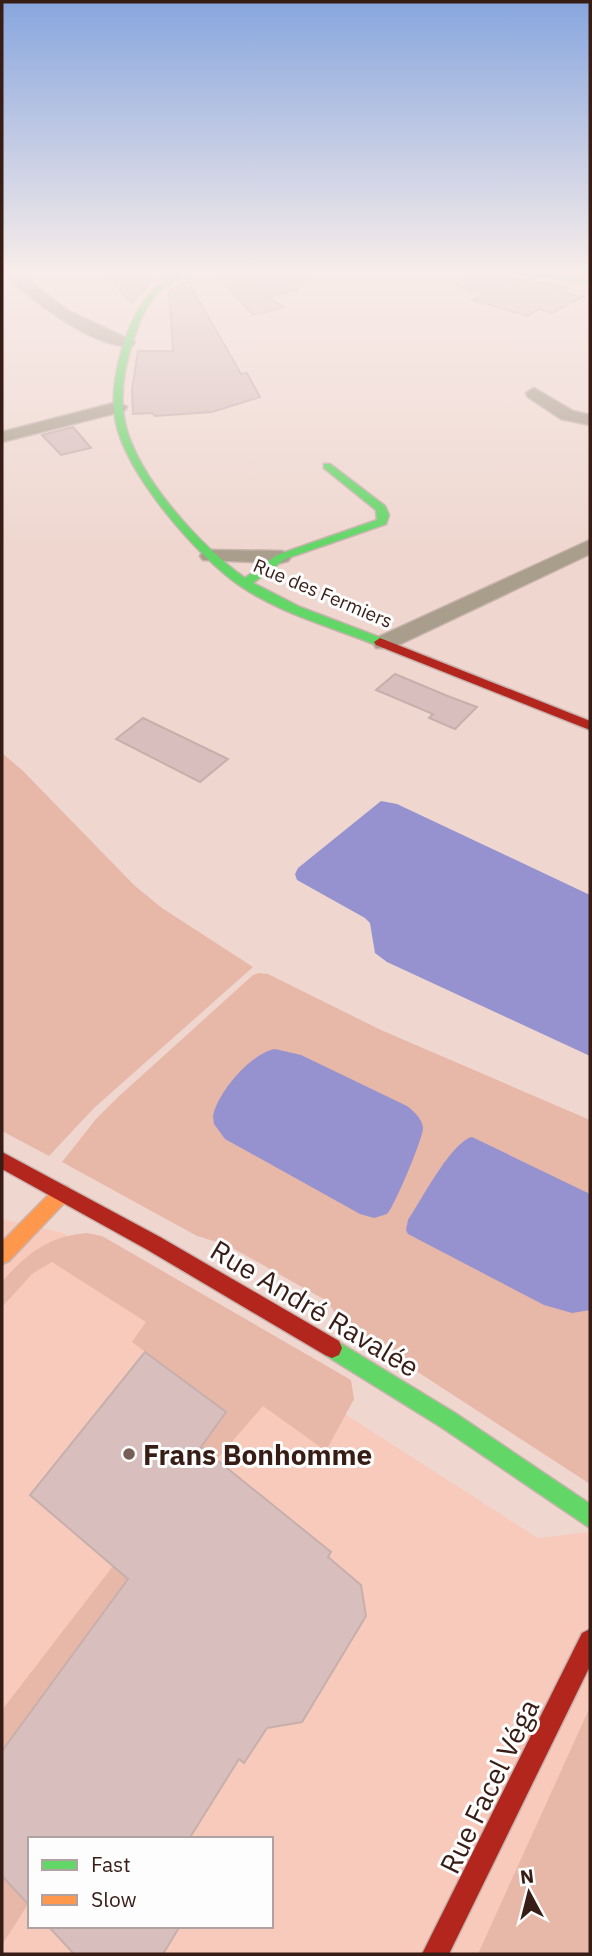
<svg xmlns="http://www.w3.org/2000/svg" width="592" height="1956" font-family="'IBM Plex Sans',sans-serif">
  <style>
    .built { fill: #f7cabb; fill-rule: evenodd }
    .green { fill: #e7b7a8 }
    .water { fill: #9592cf }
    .building { fill: #d8bfbd; stroke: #c7afac; stroke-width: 2 }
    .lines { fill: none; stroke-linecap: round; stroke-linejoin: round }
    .street-casing { stroke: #c8b3ad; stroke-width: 3 }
    .fast-casing { stroke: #c8b3ad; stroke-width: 3 }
    .slow-casing { stroke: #c8b3ad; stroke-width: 3 }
    .jam-casing { stroke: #c8b3ad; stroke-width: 3 }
    .street { fill: #a99d8c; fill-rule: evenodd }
    .fast { fill: #63d668; fill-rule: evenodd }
    .slow { fill: #ff974d; fill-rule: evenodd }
    .jam { fill: #b3261e; fill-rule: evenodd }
    .poi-dot { fill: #775e56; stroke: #fdfdfd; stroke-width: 2.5 }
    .labels { text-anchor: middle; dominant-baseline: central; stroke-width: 6; stroke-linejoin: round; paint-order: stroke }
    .far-street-label { font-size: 19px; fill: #371d15; stroke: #fdfdfd }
    .near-street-label { font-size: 28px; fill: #371d15; stroke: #fdfdfd }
    .near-poi-label { font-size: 28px; font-weight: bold; fill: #371d15; stroke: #fdfdfd; text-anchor: start }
  </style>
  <rect width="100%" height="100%" fill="#efd7d0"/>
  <path class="built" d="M2,1219L63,1233L538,1538L590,1532V1954H2ZM30,1839H271V1926H30Z"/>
  <g class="green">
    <path d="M2,753L22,770L135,886L162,908L253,967L94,1108L49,1156L2,1131Z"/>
    <path d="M259,973L268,974L381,1030L590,1120V1484L341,1322L327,1301L227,1245L197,1236L62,1162L96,1119L117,1098L253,975Z"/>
    <path d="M87,1233L102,1236L351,1380L354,1399L326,1451L263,1406L216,1460L2,1751V1710L113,1566L226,1412L132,1342L146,1322L52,1262L33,1273L2,1307V1282C26,1254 49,1236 87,1233Z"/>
    <path d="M590,1707V1954H478Z"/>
    <path d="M2,1876L28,1904L2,1945Z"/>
  </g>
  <g class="water">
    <path d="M381,801L397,804L590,895V1056L387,962L375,953L370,923L365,918L297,880L295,874L298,868Z"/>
    <path d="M275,1049L301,1055L407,1106C415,1112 422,1119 423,1128C423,1138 395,1205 387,1214L374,1218L360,1214L225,1139L214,1124L213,1116C217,1093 251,1053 275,1049Z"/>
    <path d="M472,1137L590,1194V1310L572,1313L544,1305L408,1234L406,1230L408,1220C421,1201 451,1142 472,1137Z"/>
  </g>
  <g class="building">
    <path d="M211,270H323L289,286L296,290L268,297L284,307L253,315Z"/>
    <path d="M484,270L505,274L513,279L564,287L556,291L583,297L552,313L539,309L527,316L473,300L484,294L455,285Z"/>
    <path d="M143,273L151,281L132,303L109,279Z"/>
    <path d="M188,281L241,374L247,373L260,397L212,412L155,416L152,413L133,414L132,390L138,351H173L169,291Z"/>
    <path d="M73,427L91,448L61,455L42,435Z"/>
    <path d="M395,674L450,697L477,707L455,729L429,718L433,714L376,690Z"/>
    <path d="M143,718L228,759L200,782L116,739Z"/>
    <path d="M145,1352L226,1412L201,1447L331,1552L328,1557L361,1585L366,1616L302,1722L267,1728L244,1763L239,1759L189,1839H30V1906L2,1876V1751L128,1579L30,1495Z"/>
    <path d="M48,1926H180L163,1954H74Z"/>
  </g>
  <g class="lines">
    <defs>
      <g id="street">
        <path d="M3,270H18L39,289L69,311L135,342L133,345C101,353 21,295 3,270Z"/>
        <path d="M516,270H590V277L522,275L517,274Z"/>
        <path d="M534,388L573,411L590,415V425L561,419L528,397L526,393Z"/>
        <path d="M118,402L127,407L124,411L2,442V432Z"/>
        <path d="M590,540V554L392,648H376L373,643L376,638Z"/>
        <path d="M210,550L281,551L288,553L291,557L288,561L281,563L203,560L200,556L203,552Z"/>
      </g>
      <g id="fast">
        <path d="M185,270H196C184,278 170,281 159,292C145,305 138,325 132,344C124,369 119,397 125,423C137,477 201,547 245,578L277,555L377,520L376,510L324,468V464H330L385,506L389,515L386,524L285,559L253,583L300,607L384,639V645H376C331,627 279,613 239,585C197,556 127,475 116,423C111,399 115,373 122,349C133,313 149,284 185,270Z"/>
        <path d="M509,270H527L590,280V284Z"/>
        <path d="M332,1338L455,1413L590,1504V1528L441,1427L325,1355L322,1348L325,1341Z"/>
      </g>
      <path id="slow" d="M62,1185L68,1187L71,1193L68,1199L9,1261L2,1264V1242L56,1187Z"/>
      <g id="jam">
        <path d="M380,638L590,721V730L376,645L374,642Z"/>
        <path d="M2,1152L160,1237L339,1341L342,1348L339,1355L332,1358L325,1355L146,1249L2,1169Z"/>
        <path d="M590,1629V1666L449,1954H422L582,1633Z"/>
      </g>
    </defs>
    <use href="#street" class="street-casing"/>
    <use href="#fast" class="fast-casing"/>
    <use href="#slow" class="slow-casing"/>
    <use href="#jam" class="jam-casing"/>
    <use href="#street" class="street"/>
    <use href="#fast" class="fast"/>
    <use href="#slow" class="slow"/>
    <use href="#jam" class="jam"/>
  </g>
  <linearGradient id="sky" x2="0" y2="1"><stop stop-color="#87a6de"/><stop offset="0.5" stop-color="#f8edea"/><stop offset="1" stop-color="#f8edea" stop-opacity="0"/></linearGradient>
  <rect width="592" height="544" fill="url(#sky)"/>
  <circle class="poi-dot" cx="129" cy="1454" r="7"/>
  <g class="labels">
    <g class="far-street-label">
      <text transform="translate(323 593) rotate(23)">Rue des Fermiers</text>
    </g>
    <g class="near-street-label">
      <text transform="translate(315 1308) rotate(31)">Rue André Ravalée</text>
      <text transform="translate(489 1786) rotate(-64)">Rue Facel Véga</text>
    </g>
    <g class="near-poi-label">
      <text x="143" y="1454">Frans Bonhomme</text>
    </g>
  </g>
  <rect width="592" height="1956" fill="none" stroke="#371d15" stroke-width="7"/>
  <rect x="28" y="1837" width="245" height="91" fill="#fdfdfd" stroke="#aea3a0" stroke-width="2"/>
  <rect x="42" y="1860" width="35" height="10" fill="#63d668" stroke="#aea3a0" stroke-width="2"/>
  <text x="91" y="1872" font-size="21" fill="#371d15">Fast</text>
  <rect x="42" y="1895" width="35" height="10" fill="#ff974d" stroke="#aea3a0" stroke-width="2"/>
  <text x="91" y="1907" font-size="21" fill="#371d15">Slow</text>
  <g transform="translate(529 1893) rotate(353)" stroke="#fdfdfd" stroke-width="5" paint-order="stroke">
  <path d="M0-5L12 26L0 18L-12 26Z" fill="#371d15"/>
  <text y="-10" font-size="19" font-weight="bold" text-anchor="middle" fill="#371d15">N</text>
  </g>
</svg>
